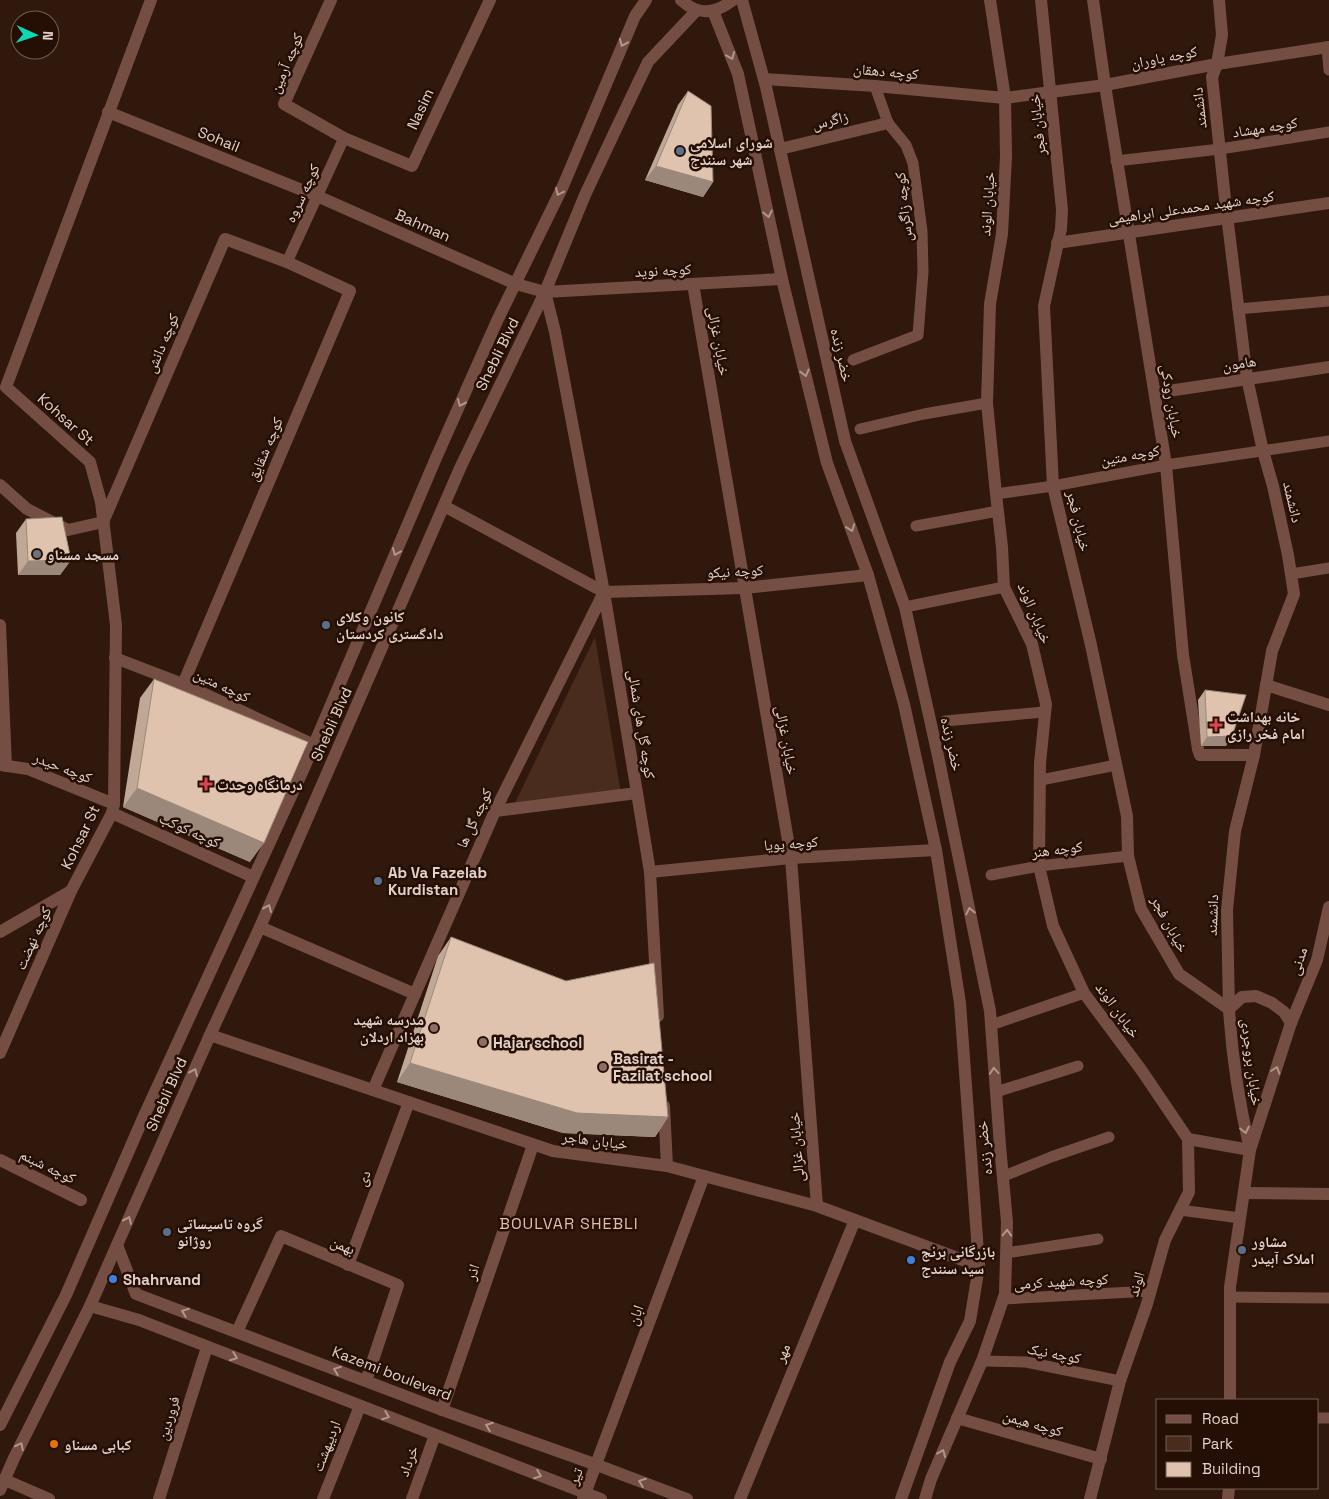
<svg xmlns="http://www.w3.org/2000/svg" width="1329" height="1499" font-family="'Space Grotesk','Noto Naskh Arabic',sans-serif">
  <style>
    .green { fill: #4a2c1e }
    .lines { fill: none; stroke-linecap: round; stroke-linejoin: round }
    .service { stroke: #754e43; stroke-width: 11 }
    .minor { stroke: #754e43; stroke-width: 12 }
    .tertiary { stroke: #754e43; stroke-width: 12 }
    .wall { fill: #c0a896 }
    .shaded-wall { fill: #9c887a }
    .building { fill: #dfc3ae; stroke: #9c887a }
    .oneway { stroke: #b1968d }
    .service-dot { fill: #5c6f8a; stroke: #250f05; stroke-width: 2 }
    .worship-dot { fill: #6b7280; stroke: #250f05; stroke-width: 2 }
    .health-dot { fill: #e0444e; stroke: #250f05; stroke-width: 2 }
    .education-dot { fill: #8d6e63; stroke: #250f05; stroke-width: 2 }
    .shop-dot { fill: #3f7fe0; stroke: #250f05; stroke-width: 2 }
    .food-dot { fill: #e8710a; stroke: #250f05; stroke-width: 2 }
    .labels { text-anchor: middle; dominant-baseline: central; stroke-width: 5; stroke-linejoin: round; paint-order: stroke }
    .street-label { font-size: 15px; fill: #e2d1ca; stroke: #250f05 }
    .poi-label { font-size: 15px; font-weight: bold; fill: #e2d1ca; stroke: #250f05; text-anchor: start }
    .neighbourhood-label { font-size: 16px; letter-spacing: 1px; fill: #dfbeaf; stroke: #250f05 }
  </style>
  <rect width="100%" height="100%" fill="#30180d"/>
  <path class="green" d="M595,637L621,794L514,805Z"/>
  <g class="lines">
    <g class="service">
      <path d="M1327,47L1329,70"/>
      <path d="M1116,161L1220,149L1329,132"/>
      <path d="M287,262L344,138"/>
      <path d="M1238,309L1329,301"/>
      <path d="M853,360L918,335L923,272L922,231L913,163L906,145L888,123L875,86"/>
      <path d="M860,429L924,414L987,403"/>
      <path d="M996,494L1053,486L1166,465L1329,441"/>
      <path d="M916,526L998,511"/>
      <path d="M1291,574L1329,568"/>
      <path d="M905,607L1004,587"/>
      <path d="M945,721L1044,712"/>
      <path d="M1041,780L1116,765"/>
      <path d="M991,875L1039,866L1128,856"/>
      <path d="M991,1025L1084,993"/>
      <path d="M996,1092L1078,1066"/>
      <path d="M1004,1176L1051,1157L1109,1137"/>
      <path d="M1180,1210L1240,1218"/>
      <path d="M1006,1253L1098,1239"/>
      <path d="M1230,1297L1329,1298"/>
      <path d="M1003,1299L1151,1291"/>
      <path d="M982,1361L1026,1362L1120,1381"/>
      <path d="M1318,1418H1329"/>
    </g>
    <g class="minor">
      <path d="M331,0L284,104L344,138L412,166L490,0"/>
      <path d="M990,0L1005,98L1006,156L1002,234L990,304L987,403L996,494L1002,547L1004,587L1032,644L1046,704L1040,763L1039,866L1053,926L1084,993L1142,1071L1188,1139"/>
      <path d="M1041,0L1062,210L1061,229L1044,306L1053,486L1091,645L1127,816L1128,856L1141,909L1179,974L1229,1009"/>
      <path d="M1093,0L1105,85L1166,465L1183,655L1198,749L1200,755H1254"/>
      <path d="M1219,0L1222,35L1217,64L1212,77L1225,199L1247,378L1263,451L1273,486L1288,555L1294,594L1272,651L1254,755L1235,831L1227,910L1229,1009"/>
      <path d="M764,79L875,86L1005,98L1105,85L1217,64L1329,47"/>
      <path d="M108,112L317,196L516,284"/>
      <path d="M780,149L888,123"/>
      <path d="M1057,243L1329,203"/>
      <path d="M693,284L791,858L817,1206"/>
      <path d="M1155,393L1329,367"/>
      <path d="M0,485L27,509L68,530L103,522"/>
      <path d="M444,506L604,592"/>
      <path d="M103,522L225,239L287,262L350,291L183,684"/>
      <path d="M604,592L744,588L868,575"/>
      <path d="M0,625L6,766"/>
      <path d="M115,658L183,684L314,745"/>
      <path d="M1266,685L1329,705"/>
      <path d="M0,765L28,769L114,804"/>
      <path d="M495,811L637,793"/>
      <path d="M112,813L253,877"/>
      <path d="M650,872L791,858L936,850"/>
      <path d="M260,927L415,994"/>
      <path d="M0,932L71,891L112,813L114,804L116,625L101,502L90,462L6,387L151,0"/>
      <path d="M658,1016L650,872L604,592L555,332L545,292L782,279"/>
      <path d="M1291,1023L1317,960L1329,907"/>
      <path d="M210,1035L553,1151L667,1166L704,1176L817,1206L979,1266"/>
      <path d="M0,1053L71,891"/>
      <path d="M373,1090L495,811L604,592"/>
      <path d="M664,1106L667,1166"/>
      <path d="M1188,1139L1250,1150"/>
      <path d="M0,1160L81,1200"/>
      <path d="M1244,1193L1329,1194"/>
      <path d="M117,1245L136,1294L442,1410L597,1465L687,1499"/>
      <path d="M348,1265L409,1102"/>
      <path d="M90,1306L139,1320L601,1499"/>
      <path d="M237,1332L281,1236L398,1285L366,1381"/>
      <path d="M1230,1400V1287L1250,1150L1291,1023L1284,1012L1272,1003L1256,996L1242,997L1229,1009C1232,1057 1239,1103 1250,1150"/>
      <path d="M442,1410L533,1145"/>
      <path d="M957,1418L1101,1459"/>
      <path d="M159,1499L207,1347"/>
      <path d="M323,1499L360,1406"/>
      <path d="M412,1499L435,1435"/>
      <path d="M583,1499L704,1176"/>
      <path d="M740,1499L855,1220"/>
      <path d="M1090,1499L1120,1381L1147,1304L1165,1240L1189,1192L1188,1139"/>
      <path d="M1228,1499L1229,1488"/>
    </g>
    <g class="tertiary">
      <path d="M681,0C698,16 715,14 733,0"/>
      <path d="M742,0L766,87L845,441L905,607L938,756L990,1011L1000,1146L1007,1222L1005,1294L982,1361L931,1479L925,1499"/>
      <path d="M713,11L738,74L782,279L827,463L868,575L904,704L936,850L960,1003L979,1266L970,1321L950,1362L901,1499"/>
      <path d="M516,284L545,292"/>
      <path d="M0,1425L66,1295L144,1116L304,768L436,458L497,321L563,186L635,16L646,0"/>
      <path d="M5,1480L49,1499"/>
      <path d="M0,1490L14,1458L90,1306L210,1035L260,927L461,466L545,292L585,195L616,129L648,62L697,10"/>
    </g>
  </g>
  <g class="wall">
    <path d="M688,91L713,182L703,197L645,180L678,105Z"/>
    <path d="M26,519L71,560L60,575H18L16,533Z"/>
    <path d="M154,679L250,862L123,807L140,698Z"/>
    <path d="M1205,690L1226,746H1201L1198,700Z"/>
    <path d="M451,937L668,1117L655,1137L563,1133L397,1082L438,956Z"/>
  </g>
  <g class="shaded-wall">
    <path d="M656,166L713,182L703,197L645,180Z"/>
    <path d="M71,560L60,575H18L28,561Z"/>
    <path d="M1232,736L1226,746H1201L1207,737Z"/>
    <path d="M137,788L264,843L250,862L123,807Z"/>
    <path d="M410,1063L668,1117L655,1137L563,1133L397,1082Z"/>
  </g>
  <g class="building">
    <path d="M688,91L711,106L713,182L656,166Z"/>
    <path d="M62,517L71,560L28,561L26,519Z"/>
    <path d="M154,679L308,742L264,843L137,788Z"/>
    <path d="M1205,690L1246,695L1232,736L1207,737Z"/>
    <path d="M451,937L566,981L654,963L668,1117L577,1113L410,1063Z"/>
  </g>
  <defs><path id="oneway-chevron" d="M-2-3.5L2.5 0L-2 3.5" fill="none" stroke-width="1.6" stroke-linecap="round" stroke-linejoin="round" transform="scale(1.25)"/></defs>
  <g class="oneway">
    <use href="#oneway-chevron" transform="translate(623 43) rotate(113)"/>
    <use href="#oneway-chevron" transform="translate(731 56) rotate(68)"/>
    <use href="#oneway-chevron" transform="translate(559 192) rotate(115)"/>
    <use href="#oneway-chevron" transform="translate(768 214) rotate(78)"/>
    <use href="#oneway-chevron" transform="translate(805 373) rotate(76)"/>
    <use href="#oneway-chevron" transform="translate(461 403) rotate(114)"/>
    <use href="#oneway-chevron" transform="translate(851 528) rotate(70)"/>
    <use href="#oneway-chevron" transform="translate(396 552) rotate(113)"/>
    <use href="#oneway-chevron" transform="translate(268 908) rotate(-66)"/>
    <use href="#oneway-chevron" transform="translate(970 911) rotate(-102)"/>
    <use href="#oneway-chevron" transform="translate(1276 1070) rotate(-72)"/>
    <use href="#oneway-chevron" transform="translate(994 1071) rotate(-94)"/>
    <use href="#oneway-chevron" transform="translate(194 1072) rotate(-66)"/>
    <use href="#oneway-chevron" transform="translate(1245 1130) rotate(78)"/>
    <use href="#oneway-chevron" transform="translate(128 1220) rotate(-66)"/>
    <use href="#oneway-chevron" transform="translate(1007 1233) rotate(-88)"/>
    <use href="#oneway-chevron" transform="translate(185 1312) rotate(-159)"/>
    <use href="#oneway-chevron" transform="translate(234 1357) rotate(21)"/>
    <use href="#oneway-chevron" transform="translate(337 1370) rotate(-159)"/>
    <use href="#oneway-chevron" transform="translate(386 1416) rotate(21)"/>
    <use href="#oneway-chevron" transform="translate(489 1426) rotate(-160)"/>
    <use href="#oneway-chevron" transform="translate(20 1446) rotate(-64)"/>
    <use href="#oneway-chevron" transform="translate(942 1453) rotate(-67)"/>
    <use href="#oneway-chevron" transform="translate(538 1475) rotate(21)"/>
    <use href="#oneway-chevron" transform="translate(642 1482) rotate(-159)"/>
  </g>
  <g class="service-dot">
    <circle cx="680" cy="151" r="5"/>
    <circle cx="326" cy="625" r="5"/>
    <circle cx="378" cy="881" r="5"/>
    <circle cx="167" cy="1232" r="5"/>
    <circle cx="1242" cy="1250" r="5"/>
  </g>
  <circle class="worship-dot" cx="37" cy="554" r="5"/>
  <g class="health-dot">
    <path d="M1213.5 717.5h5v5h5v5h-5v5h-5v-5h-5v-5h5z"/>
    <path d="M203.5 776.5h5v5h5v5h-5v5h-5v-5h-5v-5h5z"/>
  </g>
  <g class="education-dot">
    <circle cx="434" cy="1028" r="5"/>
    <circle cx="483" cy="1042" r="5"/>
    <circle cx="603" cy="1067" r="5"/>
  </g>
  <g class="shop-dot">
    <circle cx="911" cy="1260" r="5"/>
    <circle cx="113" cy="1279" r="5"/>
  </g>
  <circle class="food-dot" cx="54" cy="1444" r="5"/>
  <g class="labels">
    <g class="street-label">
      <text transform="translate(1164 57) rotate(-11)">کوچه یاوران</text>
      <text transform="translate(286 63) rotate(-67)">کوچه آرمین</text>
      <text transform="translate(886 71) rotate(5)">کوچه دهقان</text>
      <text transform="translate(1199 108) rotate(-96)">دانشمند</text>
      <text transform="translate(420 109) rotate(-65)">Nasim</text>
      <text transform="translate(830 120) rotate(-14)">زاگرس</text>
      <text transform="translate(1037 125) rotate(-96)">خیابان فجر</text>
      <text transform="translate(1265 127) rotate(-9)">کوچه مهشاد</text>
      <text transform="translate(219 139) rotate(22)">Sohail</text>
      <text transform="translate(302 193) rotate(-65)">کوچه سروه</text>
      <text transform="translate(987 204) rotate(-86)">خیابان الوند</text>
      <text transform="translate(903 207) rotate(-96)">کوچه زاگرس</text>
      <text transform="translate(1191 207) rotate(-8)">کوچه شهید محمدعلی ابراهیمی</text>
      <text transform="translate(423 225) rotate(24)">Bahman</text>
      <text transform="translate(663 270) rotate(-3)">کوچه نوید</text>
      <text transform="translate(719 341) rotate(80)">خیابان غزالی</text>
      <text transform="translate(162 343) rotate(-67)">کوچه دانش</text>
      <text transform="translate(497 354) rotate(-64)">Shebli Blvd</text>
      <text transform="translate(842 355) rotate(77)">خضر زنده</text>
      <text transform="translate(1239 363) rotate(-9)">هامون</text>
      <text transform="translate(1172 401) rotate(81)">خیابان رودکی</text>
      <text transform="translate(66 419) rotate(42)">Kohsar St</text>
      <text transform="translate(265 449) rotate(-67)">کوچه شقایق</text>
      <text transform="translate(1130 455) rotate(-10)">کوچه متین</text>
      <text transform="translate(1293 502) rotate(77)">دانشمند</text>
      <text transform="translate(1079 521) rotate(77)">خیابان فجر</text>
      <text transform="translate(735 571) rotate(-3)">کوچه نیکو</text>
      <text transform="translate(1035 613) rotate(67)">خیابان الوند</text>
      <text transform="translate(222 685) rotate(25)">کوچه متین</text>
      <text transform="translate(331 724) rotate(-66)">Shebli Blvd</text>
      <text transform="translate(642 724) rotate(81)">کوچه گل های شمالی</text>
      <text transform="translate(787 740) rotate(80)">خیابان غزالی</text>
      <text transform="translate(952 744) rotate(77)">خضر زنده</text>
      <text transform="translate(63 767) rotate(21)">کوچه حیدر</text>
      <text transform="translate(474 818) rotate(-65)">کوچه گل ها</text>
      <text transform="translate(190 830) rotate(24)">کوچه کوکب</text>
      <text transform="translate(80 837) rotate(-64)">Kohsar St</text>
      <text transform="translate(791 843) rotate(-4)">کوچه پویا</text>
      <text transform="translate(1057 849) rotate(-7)">کوچه هنر</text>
      <text transform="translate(1212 915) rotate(-88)">دانشمند</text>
      <text transform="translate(1170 924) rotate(62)">خیابان فجر</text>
      <text transform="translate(33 938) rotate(-66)">کوچه نهضت</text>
      <text transform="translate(1298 961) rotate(-71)">مدنی</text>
      <text transform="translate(1118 1010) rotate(54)">خیابان الوند</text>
      <text transform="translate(1252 1062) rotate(83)">خیابان بروجردی</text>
      <text transform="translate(166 1094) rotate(-66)">Shebli Blvd</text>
      <text transform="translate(595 1140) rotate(7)">خیابان هاجر</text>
      <text transform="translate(796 1147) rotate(-94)">خیابان غزالی</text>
      <text transform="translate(984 1148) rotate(-96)">خضر زنده</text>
      <text transform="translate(48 1166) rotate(26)">کوچه شبنم</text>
      <text transform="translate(363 1178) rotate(-69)">دی</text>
      <text transform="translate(343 1245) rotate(23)">بهمن</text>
      <text transform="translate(472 1272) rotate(-71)">اذر</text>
      <text transform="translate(1061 1281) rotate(-3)">کوچه شهید کرمی</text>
      <text transform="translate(1136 1284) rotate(-74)">الوند</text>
      <text transform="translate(635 1315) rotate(-70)">ابان</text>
      <text transform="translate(782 1353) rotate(-68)">مهر</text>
      <text transform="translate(1054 1353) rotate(11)">کوچه نیک</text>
      <text transform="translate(392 1373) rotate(21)">Kazemi boulevard</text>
      <text transform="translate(168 1418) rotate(-73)">فروردین</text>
      <text transform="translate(1033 1423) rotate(16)">کوچه هیمن</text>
      <text transform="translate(326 1446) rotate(-69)">اردیبهشت</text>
      <text transform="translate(408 1461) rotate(-70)">خرداد</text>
      <text transform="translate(575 1476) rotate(-68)">تیر</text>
    </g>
    <g class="poi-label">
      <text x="690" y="142">شورای اسلامی<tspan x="690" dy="17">شهر سنندج</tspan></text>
      <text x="47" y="554">مسجد مسناو</text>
      <text x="336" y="616">کانون وکلای<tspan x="336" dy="17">دادگستری کردستان</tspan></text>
      <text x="1227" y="716">خانه بهداشت<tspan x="1227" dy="17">امام فخر رازی</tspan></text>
      <text x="217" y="784">درمانگاه وحدت</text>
      <text x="388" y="872">Ab Va Fazelab<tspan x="388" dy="17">Kurdistan</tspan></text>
      <text x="424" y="1019" text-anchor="end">مدرسه شهید<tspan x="424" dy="17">بهزاد اردلان</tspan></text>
      <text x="493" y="1042">Hajar school</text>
      <text x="613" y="1058">Basirat -<tspan x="613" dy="17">Fazilat school</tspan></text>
      <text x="177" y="1223">گروه تاسیساتی<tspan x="177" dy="17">روژانو</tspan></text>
      <text x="1252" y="1241">مشاور<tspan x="1252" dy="17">املاک آبیدر</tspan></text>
      <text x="921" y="1251">بازرگانی برنج<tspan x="921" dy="17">سید سنندج</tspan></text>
      <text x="123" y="1279">Shahrvand</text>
      <text x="64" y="1444">کبابی مسناو</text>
    </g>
    <g class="neighbourhood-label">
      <text x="569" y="1223">BOULVAR SHEBLI</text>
    </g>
  </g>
  <rect x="1156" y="1399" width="162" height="90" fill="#250f05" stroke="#715d54"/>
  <rect x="1166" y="1415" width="25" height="8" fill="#754e43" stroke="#715d54"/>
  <text x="1202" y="1424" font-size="15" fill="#e2d1ca">Road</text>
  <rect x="1166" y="1436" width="25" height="15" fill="#4a2c1e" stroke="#715d54"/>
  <text x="1202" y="1449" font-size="15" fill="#e2d1ca">Park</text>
  <rect x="1166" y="1462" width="25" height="15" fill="#dfc3ae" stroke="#715d54"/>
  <text x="1202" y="1474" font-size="15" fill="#e2d1ca">Building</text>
  <g transform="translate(35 35) rotate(93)"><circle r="24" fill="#250f05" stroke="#715d54"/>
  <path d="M0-4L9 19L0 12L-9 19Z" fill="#10d5b4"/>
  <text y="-8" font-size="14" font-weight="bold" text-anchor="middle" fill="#e2d1ca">N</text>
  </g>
</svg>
